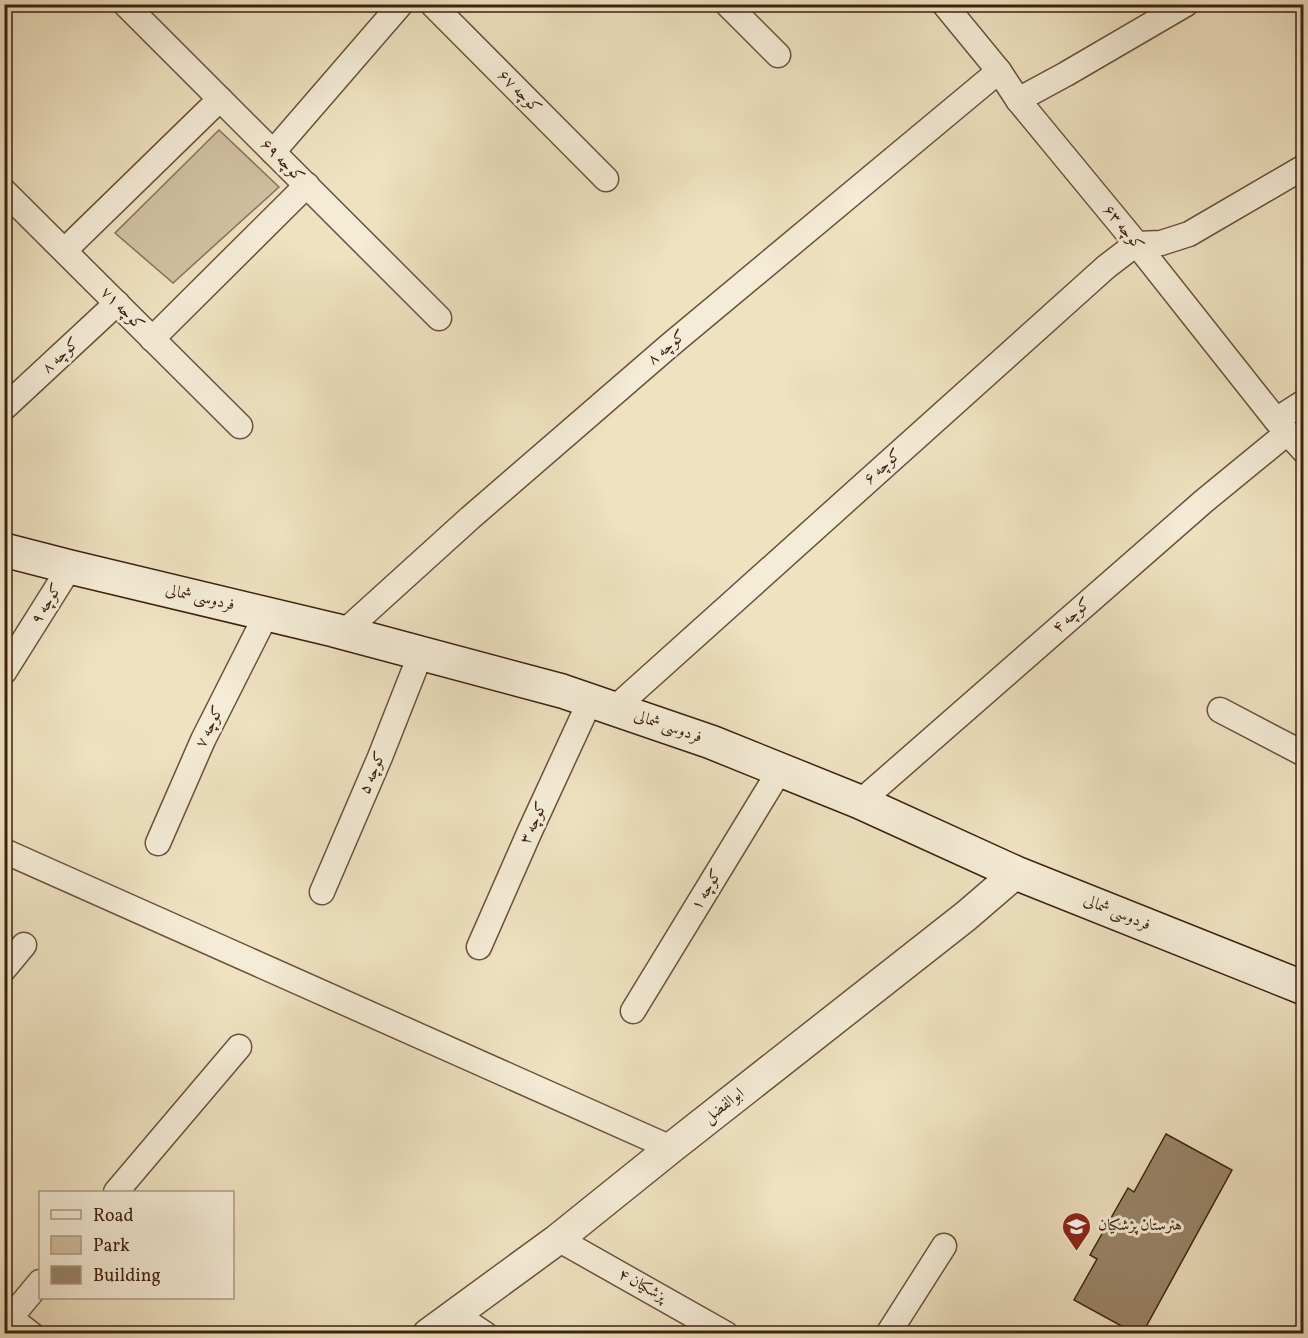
<svg xmlns="http://www.w3.org/2000/svg" width="1308" height="1338" font-family="Vollkorn,Amiri,serif">
  <style>
    .green { fill: #d1c1a3; stroke: #88725a; stroke-width: 1.5 }
    .building { fill: #9a866c; stroke: #3e2210; stroke-width: 1.5 }
    .lines { fill: none; stroke-linecap: round; stroke-linejoin: round }
    .minor-casing { stroke: #6a523c; stroke-width: 27 }
    .tertiary-casing { stroke: #6a523c; stroke-width: 33 }
    .secondary-casing { stroke: #3e2210; stroke-width: 36 }
    .minor { stroke: #f5ecd7; stroke-width: 24 }
    .tertiary { stroke: #f5ecd7; stroke-width: 30 }
    .secondary { stroke: #f5ecd7; stroke-width: 33 }
    .labels { text-anchor: middle; dominant-baseline: central; stroke-width: 6; stroke-linejoin: round; paint-order: stroke }
    .street-label { font-size: 16px; fill: #3e2210; stroke: #f5ecd7 }
    .poi-label { font-size: 16px; fill: #3e2210; stroke: #f5ecd7; text-anchor: start }
  </style>
  <rect width="100%" height="100%" fill="#efe2c1"/>
  <filter id="stains"><feTurbulence type="fractalNoise" baseFrequency=".00333" numOctaves="4"/><feColorMatrix values="0 0 0 0 .2 0 0 0 0 .09 0 0 0 0 .02 0 0 0 .5 -.17"/></filter>
  <radialGradient id="worn" r=".72"><stop offset=".6" stop-color="#630" stop-opacity="0"/><stop offset="1" stop-color="#630" stop-opacity=".3"/></radialGradient>
  <path class="green" d="M219,130L279,187L173,283L115,233Z"/>
  <path class="building" d="M1166,1134L1232,1170L1142,1334H1136L1074,1300L1097,1259L1090,1255L1128,1188L1134,1192Z"/>
  <g class="lines">
    <defs>
      <g id="minor">
        <path d="M125,4L439,318"/>
        <path d="M432,4L606,179"/>
        <path d="M727,4L778,55"/>
        <path d="M944,4L999,71L1018,100L1131,237L1276,420L1304,451"/>
        <path d="M1018,100L1066,74L1186,4"/>
        <path d="M273,152L401,4"/>
        <path d="M4,191L240,426"/>
        <path d="M65,250L220,99"/>
        <path d="M152,339L307,185"/>
        <path d="M4,408L117,303"/>
        <path d="M1276,420L1304,402"/>
        <path d="M343,633L470,518L670,345L999,71"/>
        <path d="M4,672L70,567"/>
        <path d="M614,709L1106,267L1136,244L1161,243L1189,234L1304,167"/>
        <path d="M1220,710L1304,754"/>
        <path d="M860,802L1204,501L1287,433"/>
        <path d="M158,843L203,740L267,613"/>
        <path d="M4,851L671,1148"/>
        <path d="M322,892L380,757L421,653"/>
        <path d="M479,947L530,831L590,701"/>
        <path d="M4,969L24,945"/>
        <path d="M633,1011L780,770"/>
        <path d="M116,1192L239,1047"/>
        <path d="M558,1239L726,1334"/>
        <path d="M4,1313L31,1334"/>
        <path d="M455,1314L485,1334"/>
        <path d="M11,1317L40,1282"/>
        <path d="M888,1334L944,1246"/>
      </g>
      <path id="tertiary" d="M428,1334L558,1239L671,1148L966,916L1016,873"/>
      <path id="secondary" d="M4,550L70,567L334,630L562,691L711,742L860,802L1016,873L1304,988"/>
    </defs>
    <use href="#minor" class="minor-casing"/>
    <use href="#tertiary" class="tertiary-casing"/>
    <use href="#secondary" class="secondary-casing"/>
    <use href="#minor" class="minor"/>
    <use href="#tertiary" class="tertiary"/>
    <use href="#secondary" class="secondary"/>
  </g>
  <defs>
    <symbol id="school-pin" viewBox="-11 -11 22 30"><path d="M0 17L-7.5 6A9.5 9.5 0 1 1 7.5 6Z" fill="#8f2418" stroke="#f5ecd7"/><path d="M0-5L7-2L0 1L-7-2ZM-4 1L0 2.5L4 1V4Q0 6-4 4Z" fill="#fff"/></symbol>
  </defs>
  <g fill-rule="evenodd">
    <use href="#school-pin" x="1060" y="1210" width="33" height="45"/>
  </g>
  <g class="labels">
    <g class="street-label">
      <text transform="translate(519 92) rotate(45)">کوچه ۶۷</text>
      <text transform="translate(282 161) rotate(45)">کوچه ۶۹</text>
      <text transform="translate(1123 228) rotate(51)">کوچه ۶۳</text>
      <text transform="translate(122 309) rotate(45)">کوچه ۷۱</text>
      <text transform="translate(667 348) rotate(-40)">کوچه ۸</text>
      <text transform="translate(61 356) rotate(-43)">کوچه ۸</text>
      <text transform="translate(883 467) rotate(-42)">کوچه ۶</text>
      <text transform="translate(200 598) rotate(13)">فردوسی شمالی</text>
      <text transform="translate(47 604) rotate(-58)">کوچه ۹</text>
      <text transform="translate(1072 616) rotate(-41)">کوچه ۴</text>
      <text transform="translate(210 727) rotate(-64)">کوچه ۷</text>
      <text transform="translate(668 727) rotate(19)">فردوسی شمالی</text>
      <text transform="translate(373 773) rotate(-67)">کوچه ۵</text>
      <text transform="translate(534 823) rotate(-66)">کوچه ۳</text>
      <text transform="translate(707 890) rotate(-59)">کوچه ۱</text>
      <text transform="translate(1117 913) rotate(22)">فردوسی شمالی</text>
      <text transform="translate(724 1106) rotate(-38)">ابوالفضل</text>
      <text transform="translate(642 1286) rotate(29)">پزشکیان ۴</text>
    </g>
    <g class="poi-label">
      <text x="1098" y="1226">هنرستان پزشکیان</text>
    </g>
  </g>
  <rect width="1308" height="1338" fill="none" stroke="#efe2c1" stroke-width="24"/>
  <rect x="6" y="6" width="1296" height="1326" fill="none" stroke="#3e2210" stroke-width="3"/>
  <rect x="12" y="12" width="1284" height="1314" fill="none" stroke="#3e2210" stroke-width="1.5"/>
  <rect x="39" y="1191" width="195" height="108" fill="#f5ecd7" stroke="#ac9b87" stroke-width="1.5"/>
  <rect x="51" y="1210" width="30" height="9" fill="#f5ecd7" stroke="#ac9b87" stroke-width="1.5"/>
  <text x="93" y="1221" font-size="18" fill="#3e2210">Road</text>
  <rect x="51" y="1236" width="30" height="18" fill="#d1c1a3" stroke="#ac9b87" stroke-width="1.5"/>
  <text x="93" y="1251" font-size="18" fill="#3e2210">Park</text>
  <rect x="51" y="1266" width="30" height="18" fill="#9a866c" stroke="#ac9b87" stroke-width="1.5"/>
  <text x="93" y="1281" font-size="18" fill="#3e2210">Building</text>
  <rect width="100%" height="100%" filter="url(#stains)"/>
  <rect width="100%" height="100%" fill="url(#worn)"/>
</svg>
